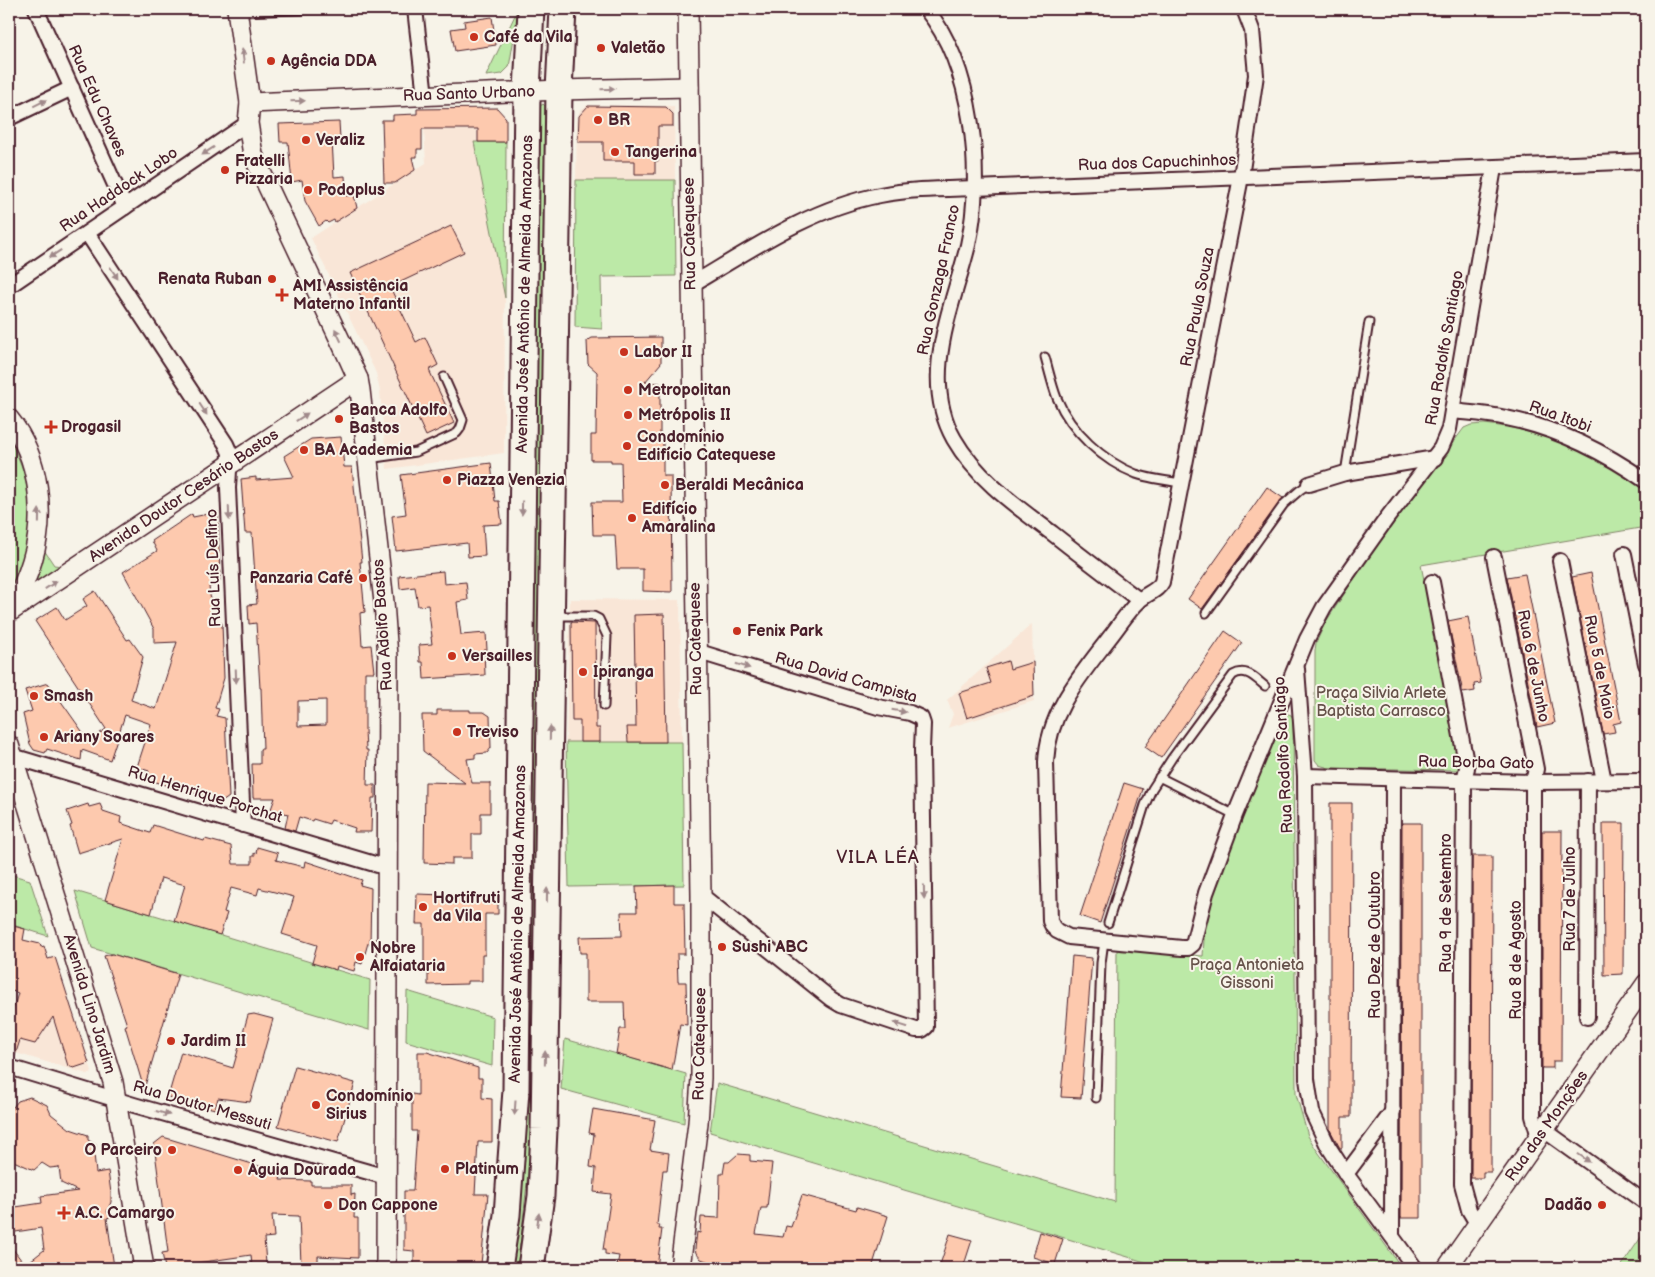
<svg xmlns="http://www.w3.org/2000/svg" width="1655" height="1277" font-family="'Balsamiq Sans',sans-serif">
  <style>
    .built { fill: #f9e6d7 }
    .green { fill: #bce9a7; stroke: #838469 }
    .building { fill: #fdc9ae; stroke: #4a1f2b; fill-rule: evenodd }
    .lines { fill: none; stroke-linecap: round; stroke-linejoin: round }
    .lane-casing { stroke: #4a1f2b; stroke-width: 11 }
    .street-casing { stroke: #4a1f2b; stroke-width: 18 }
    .secondary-casing { stroke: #4a1f2b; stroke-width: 22 }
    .highway-casing { stroke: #4a1f2b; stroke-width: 29 }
    .lane { stroke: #f7f3e8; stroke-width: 7 }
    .street { stroke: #f7f3e8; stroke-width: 14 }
    .secondary { stroke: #f7f3e8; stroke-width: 19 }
    .highway { stroke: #f7f3e8; stroke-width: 25 }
    .oneway { fill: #a0898a }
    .poi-dot { fill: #c8321e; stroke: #f7f3e8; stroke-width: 2 }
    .labels { text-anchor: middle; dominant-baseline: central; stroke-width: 4; stroke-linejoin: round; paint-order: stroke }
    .poi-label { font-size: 16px; font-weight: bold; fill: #4a1f2b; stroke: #f7f3e8; text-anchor: start }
    .street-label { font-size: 16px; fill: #4a1f2b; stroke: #f7f3e8 }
    .park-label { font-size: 16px; fill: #66524a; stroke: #f7f3e8 }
    .neighbourhood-label { font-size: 18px; letter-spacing: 1px; fill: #4a1f2b; stroke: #f7f3e8 }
  </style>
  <rect width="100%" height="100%" fill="#f7f3e8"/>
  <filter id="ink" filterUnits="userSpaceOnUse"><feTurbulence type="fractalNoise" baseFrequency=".02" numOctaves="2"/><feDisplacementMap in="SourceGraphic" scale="10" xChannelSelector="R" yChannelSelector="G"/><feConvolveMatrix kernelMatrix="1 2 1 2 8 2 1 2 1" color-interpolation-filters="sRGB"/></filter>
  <g filter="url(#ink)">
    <g class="built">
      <path d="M588,105L674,106L675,180H576L577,119L580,110Z"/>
      <path d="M423,109H437L506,118V142L474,143L505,298L504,453L387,469L380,391L376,373L311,238L426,163Z"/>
      <path d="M570,599L680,600L682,742H566Z"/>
      <path d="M1032,624L1034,701L948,728L953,714L947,700Z"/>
      <path d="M71,1006L92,1071L91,1074H87L9,1051V1025Z"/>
    </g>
    <g class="green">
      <path d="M518,9H519L509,67L502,74L486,76Z"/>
      <path d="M543,104L545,106V117L532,1108C530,1162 524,1215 517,1268H511L525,1115L540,106Z"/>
      <path d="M474,142H506L505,298Z"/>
      <path d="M576,180H675L676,276L601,277L602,329L575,327Z"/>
      <path d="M1484,424C1543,430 1600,453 1646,491V527L1421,565L1462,768L1460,770L1329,768L1319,765L1315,760V651L1316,643L1325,623L1366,561L1449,448L1464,428L1471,425Z"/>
      <path d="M9,439C15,450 21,462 24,474C33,510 31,559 9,590Z"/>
      <path d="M44,550L54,565L63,566L34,585Z"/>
      <path d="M1286,713L1291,715L1293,718L1296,1094L1308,1136L1316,1149L1402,1268H1165L710,1132L717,1083L1115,1202L1117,949L1203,956L1205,923L1212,896L1276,727Z"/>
      <path d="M566,742H682L684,885L569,887Z"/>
      <path d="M9,874L30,880L48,936L9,924Z"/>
      <path d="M75,891L370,980L369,1030L92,948Z"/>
      <path d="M407,991L493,1017L492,1066L406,1041Z"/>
      <path d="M565,1039L686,1074L684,1123L561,1089Z"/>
      <path d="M1646,1230V1268H1620Z"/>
    </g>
    <g class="building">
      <path d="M492,17L496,45L455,51L451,29L465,27L464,21Z"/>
      <path d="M588,106L666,107L673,114V126H658V161H655V174H635V161H603V142H578L579,116Z"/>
      <path d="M497,108L506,118V142H478V129H422V149H417V157H412L415,170L395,183H384L382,120H393V115L417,114V109Z"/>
      <path d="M339,122L340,138L332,139L334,177L345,176L346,196L354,195L357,208L335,222L334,220L328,223L326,221L319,226L305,201L302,180L292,182L288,142H280L279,124Z"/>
      <path d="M451,226L464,252L390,287L416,342L425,337L438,365L429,370L454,423L426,436L350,273Z"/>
      <path d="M661,337V363L645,382L660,383V435H663V476H671L672,592L643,591V569H617L615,535H593L592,502H622L621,462H611V460H591V435H596L597,372L588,364L587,341L592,338Z"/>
      <path d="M341,437L344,467H352L362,562H360L365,612L360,613L362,646L371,645L374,672H365V730L366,750H368L367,785H375V798H372L371,832H354L355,828L331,820L329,824L313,819L312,821L299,817L295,831L285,828L288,814L271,809L275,798H253L252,764H260V749H263L261,688H260L256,623L249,624L248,605L257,604L252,533H245L241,479L256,477V480L294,477L284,456L311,439ZM326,700V725L298,726V701Z"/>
      <path d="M491,463L495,501H499L502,524L483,525L485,556L468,557L467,543L396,551L392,516L406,514L401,475Z"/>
      <path d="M1267,487L1283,498L1202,609L1188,599Z"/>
      <path d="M218,512L220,581L209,587L214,624L222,623L224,678L215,708L219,709L216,716L225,718L229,797L222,802L146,779L149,771L137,767L151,724L125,715L110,760L82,750L81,760L47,749L45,753L34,750L30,744L23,714L32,711L25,690L48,683L89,741L106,729L35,621L57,607L65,620L87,606L83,599L95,591L127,640L130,639L143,657L131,700L156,709L177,642L154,643V629L123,572L157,551L152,541L192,514L193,517Z"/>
      <path d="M443,571L444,584L466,582L468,600L457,602L461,635L486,633L487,650H484L485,675L424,679L423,662H420L419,645L432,644L431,637H432L428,605L418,606L415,587L400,589L399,576Z"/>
      <path d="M1591,573L1621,722L1613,724L1615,732L1603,734L1572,577Z"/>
      <path d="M1525,574L1555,723L1537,727L1507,577Z"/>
      <path d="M664,614L666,742H628L627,727H636L634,615Z"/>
      <path d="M1468,617L1481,683L1474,684L1475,691L1463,693L1448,621Z"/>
      <path d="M571,622L595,623L596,728H600V742H580V721H572Z"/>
      <path d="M1225,631L1242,643L1161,758L1145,747Z"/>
      <path d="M1008,661L1010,669L1033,662L1034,696L967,718L959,693L991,683L986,668Z"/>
      <path d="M437,710H470V712H484L490,716L491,748L487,753L475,754V758L467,759L472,783H490V813H481V834H472V858H452V864L424,863L425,782L465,783L423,751L422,715H437Z"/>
      <path d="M1124,783L1143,789L1100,923L1080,916Z"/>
      <path d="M1330,803H1352L1351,1117H1342V1148H1340L1330,1130Z"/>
      <path d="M88,804L89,807L100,804L103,811L121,817L120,823L150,833L153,825L204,841L205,839L231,846L233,864H252V856H254V853L256,854L257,847L278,853L276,860L304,867L305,861L362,880L360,885L371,888L370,944L368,943L362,964L356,962L354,971L337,966L336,970L312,963L317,945L282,934L294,897L259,888L257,895L231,888L224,912L227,913L220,935L174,921L185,885L161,878L151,914L105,900L123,839L78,853L70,826L72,825L67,811Z"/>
      <path d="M1402,823H1421V1218H1401Z"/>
      <path d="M1603,823H1624L1623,974L1604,975Z"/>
      <path d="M1542,831H1562L1561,1061H1553V1068H1542Z"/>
      <path d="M1472,856H1492L1491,1172H1483V1178H1471Z"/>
      <path d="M674,885V903H684L685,954H677L678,982H686L687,1025L680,1024L672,1070L616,1054L620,1029H625L624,1002H586V953H580L579,937L622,936L621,912H637L636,886Z"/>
      <path d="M417,894L498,897V914H485V955H482V981H467V984L428,985V970H424V924H416Z"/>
      <path d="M13,926L25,929L23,940L40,944L41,947L44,946L48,959L55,957L89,1063L74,1068L68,1066L53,1017L35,1044L20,1040L14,1059L9,1058V1024L18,993L9,990V941Z"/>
      <path d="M112,954L178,974L144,1089L125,1026L127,1025L104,956Z"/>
      <path d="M1072,956L1092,958L1081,1098L1061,1097Z"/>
      <path d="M254,1014L273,1019L250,1102L218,1098L215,1109L168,1097L181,1052L233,1068L248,1015Z"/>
      <path d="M418,1052H427L478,1068V1078H482V1098L492,1099V1142H478L475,1194H488L481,1264H465V1268H414V1251L404,1250V1191H413L417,1131H412V1094L418,1095Z"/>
      <path d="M295,1066L355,1083L338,1142L278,1126Z"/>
      <path d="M30,1097L47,1105L51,1114L70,1129L88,1135V1140L96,1145L94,1154L96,1173L108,1171L111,1193V1202L107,1212L110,1217L107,1218L114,1267L101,1268H9V1244L25,1265L44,1250L41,1228L9,1233V1208L42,1203L41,1196L78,1191L61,1183L59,1167L50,1168L42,1163L34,1170L9,1159V1112L18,1101Z"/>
      <path d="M593,1109L655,1120L650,1150L669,1153L667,1170H663L657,1225H660L659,1229H662L657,1268H631L617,1266L619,1256L605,1254V1250H603L611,1194L594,1192L596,1168L590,1167L594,1134L589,1133Z"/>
      <path d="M163,1137L282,1173L280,1180L311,1181V1185H351V1195L355,1194L354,1218H358V1258L318,1256V1264H301L299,1216L272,1215L274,1237L264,1238L266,1264L252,1266L251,1255L190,1264V1268H165L162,1253L168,1252L154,1144Z"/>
      <path d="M738,1154L750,1155V1161L772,1163L767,1208H761L756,1234L783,1237L786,1226L791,1227L802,1195L856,1210L857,1207L888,1216L872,1268H726L701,1259L696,1253L695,1249L697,1232L700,1233L701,1217L719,1218L720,1174H723L725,1162H729Z"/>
      <path d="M1040,1232L1063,1239L1055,1264L1033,1257Z"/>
      <path d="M950,1234L972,1240L963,1268H939Z"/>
    </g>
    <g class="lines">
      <defs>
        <g id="lane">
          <path d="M238,12L322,9"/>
          <path d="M1045,357C1049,371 1052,385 1057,398C1071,432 1103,461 1136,474C1151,479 1167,481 1182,483"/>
          <path d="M368,459L416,452L457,433L460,429L463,420L444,377"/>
          <path d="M1345,473L1369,322"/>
          <path d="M1206,613L1284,504L1300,490L1309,484"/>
          <path d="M555,616H593L599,619L607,636L604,706"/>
          <path d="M1159,777L1235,815"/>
          <path d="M1108,923L1145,805L1152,789L1172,758L1233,675C1246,667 1255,678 1265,686"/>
          <path d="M1096,1098L1101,963L1104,941"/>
        </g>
        <g id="street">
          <path d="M36,9L125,207"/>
          <path d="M415,9L425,96"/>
          <path d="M926,9C973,66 984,174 968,245C953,307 919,377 954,439C977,479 1016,506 1052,533C1081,556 1110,578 1139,600"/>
          <path d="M1244,9L1252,30L1256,75L1241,177L1162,582C1157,592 1146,593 1139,601C1128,611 1119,626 1110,637C1081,675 1048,712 1046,762L1050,921L1053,927L1057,931L1069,937L1182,948H1188L1193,944L1206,893L1235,815L1307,639L1324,607L1387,518L1441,448L1449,429L1452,411L1494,168"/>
          <path d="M9,118L72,88"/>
          <path d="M87,233L226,444L230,453L228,488L243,825"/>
          <path d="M691,285C750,250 811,208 880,195C911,189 944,189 975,188L1646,161"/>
          <path d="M9,286L248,123"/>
          <path d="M1452,411C1470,413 1489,414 1506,418C1557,428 1603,451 1646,481"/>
          <path d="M1309,484L1345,473L1435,458"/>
          <path d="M1624,554L1646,664"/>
          <path d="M1494,557L1536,769L1533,782V1116L1539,1137"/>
          <path d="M1560,561L1604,781"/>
          <path d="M1432,582L1467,768L1464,780L1462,1184L1469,1210L1478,1225"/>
          <path d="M696,651L878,707L910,713L921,718L923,724L922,750L926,1027L922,1030H916L841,1005L831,999L701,895"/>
          <path d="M1297,669L1305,776L1307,1079L1312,1112L1328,1146L1346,1174L1415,1268"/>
          <path d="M12,756L388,868"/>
          <path d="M1305,776L1533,782L1646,781"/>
          <path d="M1587,1017L1588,781"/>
          <path d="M9,1067L134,1105L386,1177"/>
          <path d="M1544,1130L1646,1203"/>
          <path d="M1346,1174L1393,1111"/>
          <path d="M1392,1236L1393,779"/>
        </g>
        <g id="secondary">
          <path d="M237,9L250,103L248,123L253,155L349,359L358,379L360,390L384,602L388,657L386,1268"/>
          <path d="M250,103L559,90L689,87"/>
          <path d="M9,419C40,457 46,515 32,561C27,578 19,595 11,610"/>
          <path d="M9,612L358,379"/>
          <path d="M9,745L113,1082L144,1268"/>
          <path d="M680,1268L698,1123L701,1078V895L688,9"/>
          <path d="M1447,1268L1646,984"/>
        </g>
        <g id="highway">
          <path d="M499,1268L507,1215L516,1090L527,91L531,9"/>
          <path d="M531,1268L541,1196L544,1129L559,90L563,9"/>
        </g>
      </defs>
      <use href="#lane" class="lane-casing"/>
      <use href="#street" class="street-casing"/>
      <use href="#secondary" class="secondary-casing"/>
      <use href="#highway" class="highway-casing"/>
      <use href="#lane" class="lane"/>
      <use href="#street" class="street"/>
      <use href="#secondary" class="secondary"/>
      <use href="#highway" class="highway"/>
    </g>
    <defs><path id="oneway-solid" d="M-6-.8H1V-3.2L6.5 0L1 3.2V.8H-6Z" transform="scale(1.25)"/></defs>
    <g class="oneway">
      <use href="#oneway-solid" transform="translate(243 56) rotate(-97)"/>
      <use href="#oneway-solid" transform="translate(608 89) rotate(-1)"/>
      <use href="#oneway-solid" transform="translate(298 101) rotate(-2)"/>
      <use href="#oneway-solid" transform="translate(40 103) rotate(-26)"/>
      <use href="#oneway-solid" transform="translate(208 151) rotate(146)"/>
      <use href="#oneway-solid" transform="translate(55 254) rotate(146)"/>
      <use href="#oneway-solid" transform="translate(114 273) rotate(57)"/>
      <use href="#oneway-solid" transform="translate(338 335) rotate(-116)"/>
      <use href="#oneway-solid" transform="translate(203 409) rotate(57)"/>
      <use href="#oneway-solid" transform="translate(302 417) rotate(-34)"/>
      <use href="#oneway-solid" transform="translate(522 508) rotate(91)"/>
      <use href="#oneway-solid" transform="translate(229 513) rotate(88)"/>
      <use href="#oneway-solid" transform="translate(39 516) rotate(-89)"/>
      <use href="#oneway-solid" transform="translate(51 585) rotate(-34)"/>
      <use href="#oneway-solid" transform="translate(743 666) rotate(17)"/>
      <use href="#oneway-solid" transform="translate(236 676) rotate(88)"/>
      <use href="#oneway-solid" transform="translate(899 711) rotate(10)"/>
      <use href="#oneway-solid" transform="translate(550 733) rotate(-89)"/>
      <use href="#oneway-solid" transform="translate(924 892) rotate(89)"/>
      <use href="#oneway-solid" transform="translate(547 895) rotate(-89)"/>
      <use href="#oneway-solid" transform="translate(901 1025) rotate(-162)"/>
      <use href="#oneway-solid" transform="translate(545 1058) rotate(-89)"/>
      <use href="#oneway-solid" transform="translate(515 1108) rotate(94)"/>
      <use href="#oneway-solid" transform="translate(163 1113) rotate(16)"/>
      <use href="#oneway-solid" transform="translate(1584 1158) rotate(35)"/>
      <use href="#oneway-solid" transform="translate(538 1220) rotate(-82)"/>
    </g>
  </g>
  <g class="poi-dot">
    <circle cx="474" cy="37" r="5"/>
    <circle cx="601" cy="48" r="5"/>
    <circle cx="271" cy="61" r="5"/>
    <circle cx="598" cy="120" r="5"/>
    <circle cx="306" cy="140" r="5"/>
    <circle cx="615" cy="152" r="5"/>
    <circle cx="225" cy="170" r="5"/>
    <circle cx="308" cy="190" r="5"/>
    <circle cx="272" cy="279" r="5"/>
    <path d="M279.5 287.5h5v5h5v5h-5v5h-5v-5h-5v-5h5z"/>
    <circle cx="624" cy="352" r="5"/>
    <circle cx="628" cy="390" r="5"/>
    <circle cx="628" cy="415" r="5"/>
    <circle cx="339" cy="419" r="5"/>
    <path d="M48.5 419.5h5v5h5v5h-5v5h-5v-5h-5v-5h5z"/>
    <circle cx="627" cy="446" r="5"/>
    <circle cx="304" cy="450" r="5"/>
    <circle cx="447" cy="480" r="5"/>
    <circle cx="665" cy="485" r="5"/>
    <circle cx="632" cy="518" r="5"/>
    <circle cx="363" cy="578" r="5"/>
    <circle cx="737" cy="631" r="5"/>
    <circle cx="452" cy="656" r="5"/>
    <circle cx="583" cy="672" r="5"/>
    <circle cx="34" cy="696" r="5"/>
    <circle cx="457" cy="732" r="5"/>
    <circle cx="44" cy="737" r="5"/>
    <circle cx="423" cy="907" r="5"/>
    <circle cx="722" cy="947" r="5"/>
    <circle cx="360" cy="957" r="5"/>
    <circle cx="171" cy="1041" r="5"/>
    <circle cx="316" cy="1105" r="5"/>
    <circle cx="172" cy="1150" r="5"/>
    <circle cx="445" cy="1169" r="5"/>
    <circle cx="238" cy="1170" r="5"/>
    <circle cx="328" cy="1205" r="5"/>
    <circle cx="1602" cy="1205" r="5"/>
    <path d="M61.5 1205.5h5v5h5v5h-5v5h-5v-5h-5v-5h5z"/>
  </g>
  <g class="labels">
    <g class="poi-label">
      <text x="484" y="37">Café da Vila</text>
      <text x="611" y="48">Valetão</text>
      <text x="281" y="61">Agência DDA</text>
      <text x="608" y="120">BR</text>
      <text x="316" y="140">Veraliz</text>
      <text x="625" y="152">Tangerina</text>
      <text x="235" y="161">Fratelli<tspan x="235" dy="18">Pizzaria</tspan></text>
      <text x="318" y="190">Podoplus</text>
      <text x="262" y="279" text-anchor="end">Renata Ruban</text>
      <text x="293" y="286">AMI Assistência<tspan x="293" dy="18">Materno Infantil</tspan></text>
      <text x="634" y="352">Labor II</text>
      <text x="638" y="390">Metropolitan</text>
      <text x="349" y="410">Banca Adolfo<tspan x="349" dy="18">Bastos</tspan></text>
      <text x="638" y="415">Metrópolis II</text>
      <text x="61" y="427">Drogasil</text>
      <text x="637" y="437">Condomínio<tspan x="637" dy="18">Edifício Catequese</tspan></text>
      <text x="314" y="450">BA Academia</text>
      <text x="457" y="480">Piazza Venezia</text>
      <text x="675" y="485">Beraldi Mecânica</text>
      <text x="642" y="509">Edifício<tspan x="642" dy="18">Amaralina</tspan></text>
      <text x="353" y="578" text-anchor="end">Panzaria Café</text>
      <text x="747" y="631">Fenix Park</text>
      <text x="462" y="656">Versailles</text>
      <text x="593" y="672">Ipiranga</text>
      <text x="44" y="696">Smash</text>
      <text x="467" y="732">Treviso</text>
      <text x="54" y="737">Ariany Soares</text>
      <text x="433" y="898">Hortifruti<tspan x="433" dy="18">da Vila</tspan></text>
      <text x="732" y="947">Sushi ABC</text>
      <text x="370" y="948">Nobre<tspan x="370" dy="18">Alfaiataria</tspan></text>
      <text x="181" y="1041">Jardim II</text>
      <text x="326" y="1096">Condomínio<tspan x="326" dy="18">Sirius</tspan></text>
      <text x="162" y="1150" text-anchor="end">O Parceiro</text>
      <text x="455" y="1169">Platinum</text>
      <text x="248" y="1170">Águia Dourada</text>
      <text x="338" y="1205">Don Cappone</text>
      <text x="1592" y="1205" text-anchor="end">Dadão</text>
      <text x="75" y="1213">A.C. Camargo</text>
    </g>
    <g class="street-label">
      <text transform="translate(469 94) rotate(-2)">Rua Santo Urbano</text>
      <text transform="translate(97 101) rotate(66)">Rua Edu Chaves</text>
      <text transform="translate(1157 163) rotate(-2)">Rua dos Capuchinhos</text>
      <text transform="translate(119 190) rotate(-34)">Rua Haddock Lobo</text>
      <text transform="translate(690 234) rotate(-91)">Rua Catequese</text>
      <text transform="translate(939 280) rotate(-78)">Rua Gonzaga Franco</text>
      <text transform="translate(525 294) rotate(-89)">Avenida José Antônio de Almeida Amazonas</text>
      <text transform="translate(1198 307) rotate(-79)">Rua Paula Souza</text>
      <text transform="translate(1445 348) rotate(-80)">Rua Rodolfo Santiago</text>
      <text transform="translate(1560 417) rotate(20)">Rua Itobi</text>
      <text transform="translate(184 496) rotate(-34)">Avenida Doutor Cesário Bastos</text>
      <text transform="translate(214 568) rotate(-92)">Rua Luís Delfino</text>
      <text transform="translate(383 625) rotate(-94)">Rua Adolfo Bastos</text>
      <text transform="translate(696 639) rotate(-91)">Rua Catequese</text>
      <text transform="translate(1533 666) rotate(79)">Rua 6 de Junho</text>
      <text transform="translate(1599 667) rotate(79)">Rua 5 de Maio</text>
      <text transform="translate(846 678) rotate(16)">Rua David Campista</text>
      <text transform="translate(1284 755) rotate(-93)">Rua Rodolfo Santiago</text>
      <text transform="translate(1476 763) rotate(1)">Rua Borba Gato</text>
      <text transform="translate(205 795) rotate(17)">Rua Henrique Porchat</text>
      <text transform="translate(1570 899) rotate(-90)">Rua 7 de Julho</text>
      <text transform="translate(1446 903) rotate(-90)">Rua 9 de Setembro</text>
      <text transform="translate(518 924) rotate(-89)">Avenida José Antônio de Almeida Amazonas</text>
      <text transform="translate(1375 945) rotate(-90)">Rua Dez de Outubro</text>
      <text transform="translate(1516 960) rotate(-90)">Rua 8 de Agosto</text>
      <text transform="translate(89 1004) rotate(73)">Avenida Lino Jardim</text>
      <text transform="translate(700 1044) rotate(-89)">Rua Catequese</text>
      <text transform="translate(202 1106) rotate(16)">Rua Doutor Messuti</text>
      <text transform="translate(1547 1126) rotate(-55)">Rua das Monções</text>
    </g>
    <g class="park-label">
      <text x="1381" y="693">Praça Silvia Arlete<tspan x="1381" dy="18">Baptista Carrasco</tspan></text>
      <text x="1247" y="965">Praça Antonieta<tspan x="1247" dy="18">Gissoni</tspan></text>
    </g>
    <g class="neighbourhood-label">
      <text x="878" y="857">VILA LÉA</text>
    </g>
  </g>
  <rect width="1655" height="1277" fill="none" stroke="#f7f3e8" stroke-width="30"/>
  <rect x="15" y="15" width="1625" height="1247" fill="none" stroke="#4a1f2b" stroke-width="2" filter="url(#ink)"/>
</svg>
